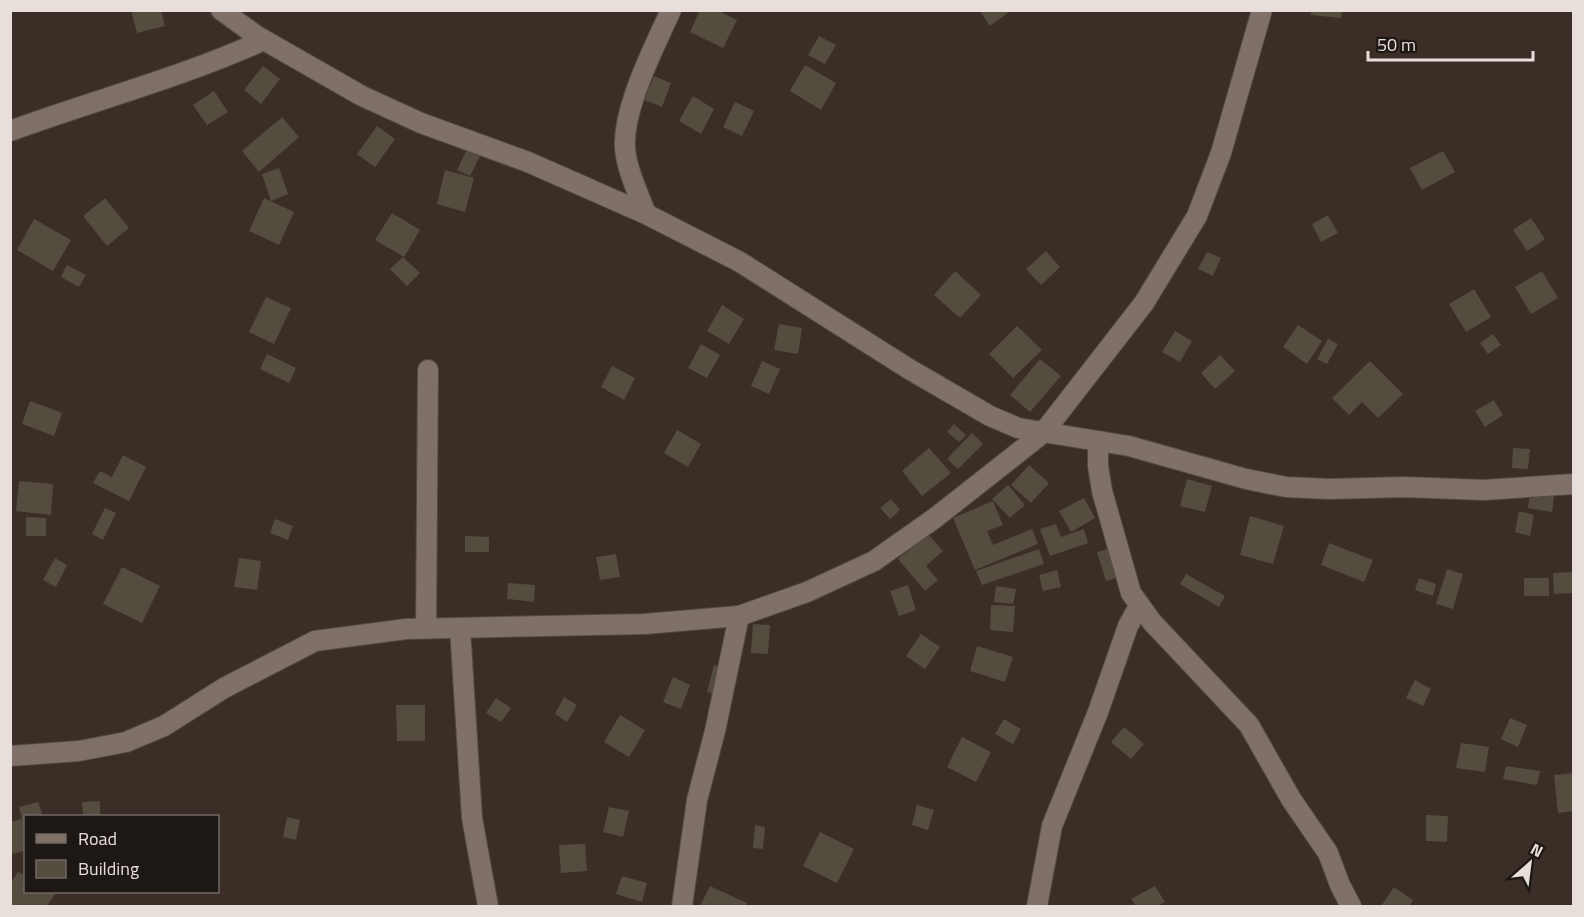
<svg xmlns="http://www.w3.org/2000/svg" width="1584" height="917" font-family="'Titillium Web',sans-serif">
  <style>
    .building { fill: #554c40 }
    .lines { fill: none; stroke-linecap: round; stroke-linejoin: round }
    .street-casing { stroke: #554a45; stroke-width: 22 }
    .street { stroke: #7f7068; stroke-width: 20 }
  </style>
  <rect width="100%" height="100%" fill="#3b2e27"/>
  <g class="building">
    <path d="M131,10H161L165,26L137,33Z"/>
    <path d="M700,10H717L737,20L723,48L690,32Z"/>
    <path d="M979,10H1008L1009,12L990,26Z"/>
    <path d="M1311,10H1342L1341,18L1311,15Z"/>
    <path d="M819,36L836,45L825,64L808,55Z"/>
    <path d="M805,65L836,83L821,110L790,91Z"/>
    <path d="M263,66L280,79L261,104L244,90Z"/>
    <path d="M654,76L671,83L662,107L644,100Z"/>
    <path d="M214,91L228,112L207,125L193,105Z"/>
    <path d="M693,96L714,109L701,134L679,121Z"/>
    <path d="M735,102L754,111L742,136L723,127Z"/>
    <path d="M282,117L299,137L259,172L242,151Z"/>
    <path d="M377,126L395,139L375,167L357,154Z"/>
    <path d="M467,149L480,156L470,176L457,170Z"/>
    <path d="M1443,151L1455,172L1422,190L1410,168Z"/>
    <path d="M279,168L288,194L271,201L262,174Z"/>
    <path d="M445,170L474,178L465,212L437,204Z"/>
    <path d="M105,198L129,228L107,246L83,216Z"/>
    <path d="M264,198L294,212L279,245L249,231Z"/>
    <path d="M392,213L420,230L404,257L375,240Z"/>
    <path d="M1328,215L1338,233L1321,242L1312,224Z"/>
    <path d="M1531,218L1545,239L1527,251L1513,230Z"/>
    <path d="M34,219L71,240L53,271L17,250Z"/>
    <path d="M1046,251L1060,267L1041,285L1026,269Z"/>
    <path d="M1207,252L1221,258L1213,276L1198,269Z"/>
    <path d="M403,257L420,273L407,286L390,269Z"/>
    <path d="M67,265L86,275L79,287L61,277Z"/>
    <path d="M955,271L981,295L960,318L934,295Z"/>
    <path d="M1542,271L1558,298L1531,314L1515,287Z"/>
    <path d="M1474,289L1491,317L1466,332L1449,304Z"/>
    <path d="M266,297L291,308L274,344L249,332Z"/>
    <path d="M722,305L744,319L729,344L707,331Z"/>
    <path d="M779,324L802,328L798,354L774,350Z"/>
    <path d="M1298,325L1322,341L1307,364L1283,347Z"/>
    <path d="M1017,326L1042,350L1013,378L989,354Z"/>
    <path d="M1175,331L1192,341L1180,362L1162,352Z"/>
    <path d="M1493,334L1501,345L1488,354L1480,343Z"/>
    <path d="M1328,339L1338,344L1327,364L1317,359Z"/>
    <path d="M701,344L720,355L707,378L688,368Z"/>
    <path d="M267,354L296,368L289,383L260,369Z"/>
    <path d="M1220,355L1235,371L1215,389L1201,373Z"/>
    <path d="M1040,359L1061,376L1030,412L1010,395Z"/>
    <path d="M762,361L780,369L769,394L751,386Z"/>
    <path d="M1370,361L1403,394L1378,418L1362,402L1349,415L1332,398Z"/>
    <path d="M612,366L635,378L624,400L601,387Z"/>
    <path d="M1494,400L1503,415L1485,427L1475,411Z"/>
    <path d="M30,401L62,413L54,436L22,424Z"/>
    <path d="M954,424L966,435L959,442L947,432Z"/>
    <path d="M677,430L701,444L688,467L664,453Z"/>
    <path d="M972,433L983,444L958,469L947,459Z"/>
    <path d="M929,448L951,473L922,496L902,471Z"/>
    <path d="M1513,448L1530,449L1528,469L1512,468Z"/>
    <path d="M123,455L146,467L129,501L93,483L100,471L112,477Z"/>
    <path d="M1029,465L1049,483L1031,503L1011,485Z"/>
    <path d="M1187,479L1212,486L1205,512L1180,506Z"/>
    <path d="M19,481L53,484L51,515L16,511Z"/>
    <path d="M1008,485L1025,505L1010,518L992,499Z"/>
    <path d="M1530,493L1554,496L1552,512L1528,508Z"/>
    <path d="M1084,498L1095,518L1071,532L1059,511Z"/>
    <path d="M891,499L900,510L890,519L880,508Z"/>
    <path d="M993,501L1003,525L987,531L993,545L1032,529L1038,544L975,570L953,518Z"/>
    <path d="M105,508L116,513L103,540L92,534Z"/>
    <path d="M1519,511L1534,515L1530,536L1515,532Z"/>
    <path d="M1250,516L1284,526L1273,564L1240,555Z"/>
    <path d="M26,517L46,518V536H26Z"/>
    <path d="M275,519L293,526L288,540L270,533Z"/>
    <path d="M1056,524L1061,537L1084,529L1088,543L1050,556L1040,529Z"/>
    <path d="M928,534L943,551L926,566L938,580L925,591L898,559Z"/>
    <path d="M465,536L489,537V552H465Z"/>
    <path d="M1329,543L1373,560L1364,582L1321,565Z"/>
    <path d="M1039,549L1044,564L982,585L976,571Z"/>
    <path d="M1108,549L1116,578L1106,581L1097,552Z"/>
    <path d="M616,554L620,577L600,580L596,557Z"/>
    <path d="M55,558L67,565L56,587L43,580Z"/>
    <path d="M239,558L261,561L257,590L234,587Z"/>
    <path d="M122,567L160,586L142,623L103,604Z"/>
    <path d="M1447,569L1463,574L1453,609L1436,604Z"/>
    <path d="M1057,570L1061,587L1043,591L1039,575Z"/>
    <path d="M1574,572V593L1554,594L1553,573Z"/>
    <path d="M1186,574L1225,596L1219,607L1180,584Z"/>
    <path d="M1419,578L1436,584L1433,596L1415,590Z"/>
    <rect x="1524" y="578" width="25" height="18"/>
    <path d="M508,583L535,585L534,602L507,599Z"/>
    <path d="M908,585L916,610L899,616L890,591Z"/>
    <path d="M996,586L1016,589L1013,604L994,602Z"/>
    <path d="M991,605L1015,606L1013,632L990,630Z"/>
    <path d="M753,624L770,625L768,654L751,653Z"/>
    <path d="M921,634L940,647L925,669L906,656Z"/>
    <path d="M977,646L1013,657L1005,682L970,671Z"/>
    <path d="M714,665L726,668L720,695L707,692Z"/>
    <path d="M673,677L690,685L681,709L663,702Z"/>
    <path d="M1415,680L1431,689L1423,706L1406,698Z"/>
    <path d="M564,697L577,705L567,722L555,714Z"/>
    <path d="M496,698L511,708L501,722L486,713Z"/>
    <path d="M396,705H425V741H397Z"/>
    <path d="M620,715L645,730L629,757L604,742Z"/>
    <path d="M1510,718L1527,725L1518,747L1501,739Z"/>
    <path d="M1004,719L1021,729L1013,744L995,734Z"/>
    <path d="M1124,727L1144,744L1131,759L1111,742Z"/>
    <path d="M962,737L991,752L976,782L947,767Z"/>
    <path d="M1461,743L1489,747L1485,772L1456,768Z"/>
    <path d="M1506,766L1540,771L1537,785L1503,779Z"/>
    <path d="M1574,773V811L1558,813L1554,775Z"/>
    <path d="M100,801V816H83L82,802Z"/>
    <path d="M38,802L43,816H26V850L12,854L10,822L22,819L19,807Z"/>
    <path d="M917,805L934,810L928,830L912,825Z"/>
    <path d="M609,807L629,811L623,837L603,832Z"/>
    <path d="M1426,815L1448,816L1447,842L1426,841Z"/>
    <path d="M287,817L300,820L296,840L283,837Z"/>
    <path d="M755,825L765,827L763,849L753,848Z"/>
    <path d="M820,832L854,849L837,883L803,866Z"/>
    <path d="M585,844L587,871L561,873L559,845Z"/>
    <path d="M18,872L26,876V892H51L55,894L47,906H10V884Z"/>
    <path d="M622,876L647,883L642,902L616,894Z"/>
    <path d="M710,886L747,903L746,906H700Z"/>
    <path d="M1155,886L1165,902L1157,906H1136L1131,899Z"/>
    <path d="M1394,887L1413,900L1409,906H1381Z"/>
  </g>
  <g class="lines">
    <defs>
      <g id="street">
        <path d="M221,10L257,36L362,96L421,123L528,162L646,214L740,262L909,369L990,416L1018,428L1129,446L1246,479L1286,487L1329,489L1404,487L1484,490L1574,484"/>
        <path d="M10,131C95,100 183,77 264,40"/>
        <path d="M646,214C639,195 629,175 626,156C618,116 654,48 671,10"/>
        <path d="M1098,441V466L1102,491L1131,593L1152,622L1249,725L1291,799L1328,853L1340,885L1351,906"/>
        <path d="M426,628L428,370"/>
        <path d="M460,628L472,818L488,906"/>
        <path d="M10,756L79,751L126,742L164,726L224,688L315,641L406,629L644,624L739,616L807,592L874,561L935,518L1043,433L1144,303L1197,216L1221,153L1262,10"/>
        <path d="M682,906L697,800L715,731L739,616"/>
        <path d="M1037,906L1052,826L1098,712L1128,626L1139,606"/>
      </g>
    </defs>
    <use href="#street" class="street-casing"/>
    <use href="#street" class="street"/>
  </g>
  <rect width="1584" height="917" fill="none" stroke="#e8dfdb" stroke-width="24"/>
  <rect x="24" y="815" width="195" height="78" fill="#1e1815" stroke="#6f6864" stroke-width="1.5"/>
  <rect x="36" y="834" width="30" height="9" fill="#7f7068" stroke="#6f6864" stroke-width="1.5"/>
  <text x="78" y="845" font-size="18" fill="#e8dfdb">Road</text>
  <rect x="36" y="860" width="30" height="18" fill="#554c40" stroke="#6f6864" stroke-width="1.5"/>
  <text x="78" y="875" font-size="18" fill="#e8dfdb">Building</text>
  <g transform="translate(1530 863) rotate(28)" stroke="#1e1815" stroke-width="4.5" paint-order="stroke">
  <path d="M0-4.5L10 22L0 15L-10 22Z" fill="#e8dfdb"/>
  <text y="-9" font-size="16" font-weight="bold" text-anchor="middle" fill="#e8dfdb">N</text>
  </g>
  <path d="M1368 51v9h165v-9" fill="none" stroke="#e8dfdb" stroke-width="3"/>
  <text x="1377" y="51" font-size="18" fill="#e8dfdb" stroke="#1e1815" stroke-width="4.5" paint-order="stroke">50 m</text>
</svg>
